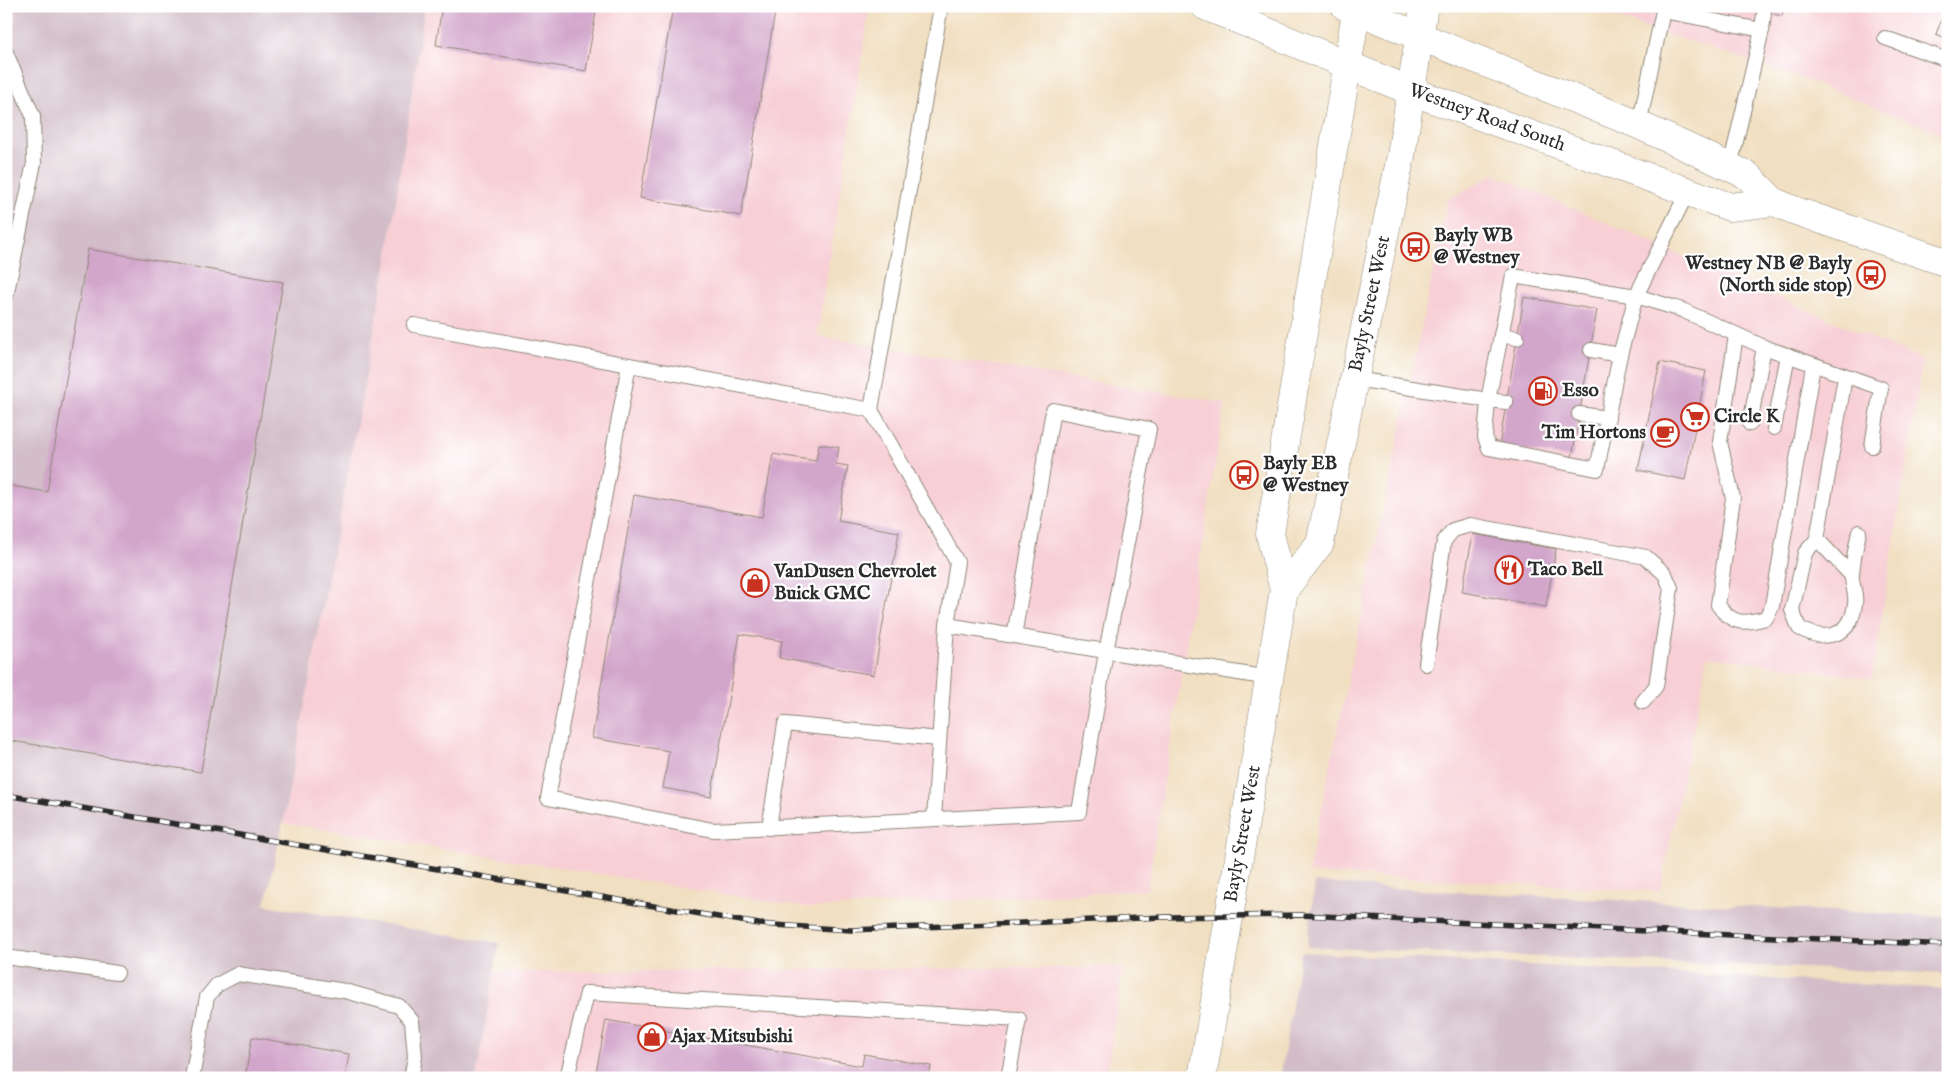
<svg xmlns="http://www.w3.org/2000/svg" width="1954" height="1084" font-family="'IM FELL English',serif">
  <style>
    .built { fill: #f7cfd5 }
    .industrial { fill: #d2bdc8 }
    .building { fill: #d2a5ca }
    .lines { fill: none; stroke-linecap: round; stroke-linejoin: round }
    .lane-casing { stroke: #8e8576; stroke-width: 16 }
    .secondary-casing { stroke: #8e8576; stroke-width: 29 }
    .lane { stroke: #fff; stroke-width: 14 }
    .secondary { stroke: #fff; stroke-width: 28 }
    .rail-casing { stroke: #2b2b2b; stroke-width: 5.5 }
    .rail { stroke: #fff; stroke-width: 4; stroke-dasharray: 11; stroke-linecap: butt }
    .labels { text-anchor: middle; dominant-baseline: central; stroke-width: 4.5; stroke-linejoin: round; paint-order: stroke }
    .street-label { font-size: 19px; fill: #2b2b2b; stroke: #fff }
    .poi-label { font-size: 19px; font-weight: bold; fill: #2b2b2b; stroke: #fff; text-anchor: start }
  </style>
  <rect width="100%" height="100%" fill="#fff"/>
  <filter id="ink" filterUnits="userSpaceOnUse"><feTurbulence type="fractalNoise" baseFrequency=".02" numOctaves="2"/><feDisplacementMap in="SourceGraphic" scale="10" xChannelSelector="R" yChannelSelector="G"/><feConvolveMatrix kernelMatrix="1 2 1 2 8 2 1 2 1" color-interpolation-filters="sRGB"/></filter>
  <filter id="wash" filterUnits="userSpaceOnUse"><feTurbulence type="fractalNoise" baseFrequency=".0096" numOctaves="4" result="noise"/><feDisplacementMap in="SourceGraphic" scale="20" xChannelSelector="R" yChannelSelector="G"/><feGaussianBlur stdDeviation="1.12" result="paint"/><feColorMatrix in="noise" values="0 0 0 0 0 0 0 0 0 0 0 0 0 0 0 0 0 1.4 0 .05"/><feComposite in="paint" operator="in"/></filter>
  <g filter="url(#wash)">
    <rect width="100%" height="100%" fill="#f1dfc1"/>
    <g class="built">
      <path d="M425,6H870L817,336L1225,403L1147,890L810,908L283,823L386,266Z"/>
      <path d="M1581,6H1948V136L1790,74Z"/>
      <path d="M1494,174L1923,360L1872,679L1708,656L1660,891L1308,873L1448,199Z"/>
      <path d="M1123,967L1106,1078H476L494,972Z"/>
    </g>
    <g class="industrial">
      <path d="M6,6H425L386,266L283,823L265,905L499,943L476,1078H6Z"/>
      <path d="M1315,882L1385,888L1948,917V974L1307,947Z"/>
      <path d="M1301,952L1948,989V1078H1280Z"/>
    </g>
    <g id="blocks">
      <g class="building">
        <path d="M442,6H597L586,71L436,45Z"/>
        <path d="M673,6H776L741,216L640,198Z"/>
        <path d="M1733,6H1784L1782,16Z"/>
        <path d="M1947,6H1948V39L1936,34Z"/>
        <path d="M88,249L283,282L201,772L6,740V485L47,492Z"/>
        <path d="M1524,297L1597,310L1572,458L1499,446Z"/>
        <path d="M1660,362L1706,371L1685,480L1638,470Z"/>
        <path d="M819,444L839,447L836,464L848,466L838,521L899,532L874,675L779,658L782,641L740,634L711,797L663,788L669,751L592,738L634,495L762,517L773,454L816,461Z"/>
        <path d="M1473,534L1556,549L1546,607L1462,592Z"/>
        <path d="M606,1020L862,1066L864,1054L931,1066L929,1078H595Z"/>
        <path d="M252,1037L349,1054L345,1078H245Z"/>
      </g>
    </g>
  </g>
  <g filter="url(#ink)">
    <use href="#blocks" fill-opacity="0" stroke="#8e8576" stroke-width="1"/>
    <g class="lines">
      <defs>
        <g id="lane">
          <path d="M941,6L871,410L957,562L947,625L1269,678"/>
          <path d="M1663,11L1762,30L1730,167"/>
          <path d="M1762,30L1764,13"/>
          <path d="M1885,38L1948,60"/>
          <path d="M6,53L33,116L34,163L6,296"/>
          <path d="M1639,125L1664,6"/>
          <path d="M414,325L871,410"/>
          <path d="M1501,335L1517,338"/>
          <path d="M1736,335L1720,442L1733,498L1718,605C1732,625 1744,624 1766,618L1772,606L1813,366"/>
          <path d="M1591,350L1620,355"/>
          <path d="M629,365L548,798L713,830L1079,812L1106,652L1149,429L1053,410L1014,636"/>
          <path d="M1845,377L1817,539L1805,553L1792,610L1799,628C1825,642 1851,638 1855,604C1857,594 1851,584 1852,574C1853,560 1856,546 1859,532"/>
          <path d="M1355,379L1488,400L1513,276L1636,296L1682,310L1764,347L1881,388L1872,446"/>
          <path d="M1506,402L1488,400L1485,437L1489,448L1597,469L1620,355L1636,296L1688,191"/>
          <path d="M1579,414L1608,418"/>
          <path d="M1750,424L1764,347"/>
          <path d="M1774,428L1788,355"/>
          <path d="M1817,539L1851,575"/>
          <path d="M1426,664L1444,541L1453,530L1470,525L1646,557L1665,574L1671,588L1656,686L1643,702"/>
          <path d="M934,819L947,625"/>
          <path d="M769,828L785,724L939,739"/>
          <path d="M6,957L117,973"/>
          <path d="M192,1078L207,997L217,985L238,974L345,991L399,1006L412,1021L415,1057L411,1078"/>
          <path d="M567,1078L587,993L1019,1019L1008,1078"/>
        </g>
        <g id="secondary">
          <path d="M1205,6L1411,91L1730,207L1774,202"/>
          <path d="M1345,6L1639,125L1747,175L1774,202L1796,211L1948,263"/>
          <path d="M1284,590L1320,543L1401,156L1424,6"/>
          <path d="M1202,1078L1284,590L1270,534L1357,6"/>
        </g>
      </defs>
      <use href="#lane" class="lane-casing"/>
      <use href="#secondary" class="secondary-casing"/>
      <use href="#lane" class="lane"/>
      <use href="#secondary" class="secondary"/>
      <defs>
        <path id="rail" d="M6,795L759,924L851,930L1165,917L1301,915L1948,945"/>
      </defs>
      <use href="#rail" class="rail-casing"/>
      <use href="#rail" class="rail"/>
    </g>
  </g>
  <defs>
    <symbol id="bus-ring" viewBox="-11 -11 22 22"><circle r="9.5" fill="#fff" stroke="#c8321e" stroke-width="1.5"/><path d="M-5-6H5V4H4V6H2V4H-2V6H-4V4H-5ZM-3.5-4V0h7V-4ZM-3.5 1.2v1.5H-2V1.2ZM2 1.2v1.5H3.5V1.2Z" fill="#c8321e"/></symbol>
    <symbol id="fuel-ring" viewBox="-11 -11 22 22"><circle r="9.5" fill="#fff" stroke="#c8321e" stroke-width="1.5"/><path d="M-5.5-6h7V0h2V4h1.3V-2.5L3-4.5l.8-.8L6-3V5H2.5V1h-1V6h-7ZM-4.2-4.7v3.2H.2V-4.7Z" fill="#c8321e"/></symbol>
    <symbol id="supermarket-ring" viewBox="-11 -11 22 22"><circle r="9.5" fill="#fff" stroke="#c8321e" stroke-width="1.5"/><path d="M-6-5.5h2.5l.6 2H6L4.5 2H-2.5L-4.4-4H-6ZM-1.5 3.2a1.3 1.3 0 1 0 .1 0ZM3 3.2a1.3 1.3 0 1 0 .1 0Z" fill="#c8321e"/></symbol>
    <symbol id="cafe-ring" viewBox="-11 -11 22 22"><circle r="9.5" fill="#fff" stroke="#c8321e" stroke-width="1.5"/><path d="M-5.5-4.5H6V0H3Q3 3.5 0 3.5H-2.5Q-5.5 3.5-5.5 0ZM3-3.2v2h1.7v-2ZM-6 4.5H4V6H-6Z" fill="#c8321e"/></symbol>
    <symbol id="restaurant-ring" viewBox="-11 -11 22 22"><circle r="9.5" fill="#fff" stroke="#c8321e" stroke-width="1.5"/><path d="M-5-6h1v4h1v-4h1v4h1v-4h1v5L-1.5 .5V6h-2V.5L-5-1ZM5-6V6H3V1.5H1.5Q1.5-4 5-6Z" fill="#c8321e"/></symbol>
    <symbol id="shop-ring" viewBox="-11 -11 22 22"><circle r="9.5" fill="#fff" stroke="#c8321e" stroke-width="1.5"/><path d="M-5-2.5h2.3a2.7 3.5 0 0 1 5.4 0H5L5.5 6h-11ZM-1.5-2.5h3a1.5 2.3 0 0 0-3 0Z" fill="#c8321e"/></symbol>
  </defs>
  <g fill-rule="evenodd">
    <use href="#bus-ring" x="1399" y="231" width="32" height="32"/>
    <use href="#bus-ring" x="1855" y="259" width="32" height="32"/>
    <use href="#fuel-ring" x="1527" y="375" width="32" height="32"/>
    <use href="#supermarket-ring" x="1679" y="401" width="32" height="32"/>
    <use href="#cafe-ring" x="1649" y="417" width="32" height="32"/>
    <use href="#bus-ring" x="1228" y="459" width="32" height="32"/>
    <use href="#restaurant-ring" x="1493" y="554" width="32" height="32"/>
    <use href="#shop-ring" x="739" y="567" width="32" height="32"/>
    <use href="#shop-ring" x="636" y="1021" width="32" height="32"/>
  </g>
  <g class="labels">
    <g class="street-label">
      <text transform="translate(1487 118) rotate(20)">Westney Road South</text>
      <text transform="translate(1370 304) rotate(-78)">Bayly Street West</text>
      <text transform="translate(1243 834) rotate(-80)">Bayly Street West</text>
    </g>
    <g class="poi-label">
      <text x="1434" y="236">Bayly WB<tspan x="1434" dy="22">@ Westney</tspan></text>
      <text x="1852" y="264" text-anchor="end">Westney NB @ Bayly<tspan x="1852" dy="22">(North side stop)</tspan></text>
      <text x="1562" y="391">Esso</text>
      <text x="1714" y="417">Circle K</text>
      <text x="1646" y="433" text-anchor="end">Tim Hortons</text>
      <text x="1263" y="464">Bayly EB<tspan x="1263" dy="22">@ Westney</tspan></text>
      <text x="1528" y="570">Taco Bell</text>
      <text x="774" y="572">VanDusen Chevrolet<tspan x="774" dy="22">Buick GMC</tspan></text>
      <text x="671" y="1037">Ajax Mitsubishi</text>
    </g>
  </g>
  <rect width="1954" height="1084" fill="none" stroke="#fff" stroke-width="25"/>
</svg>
